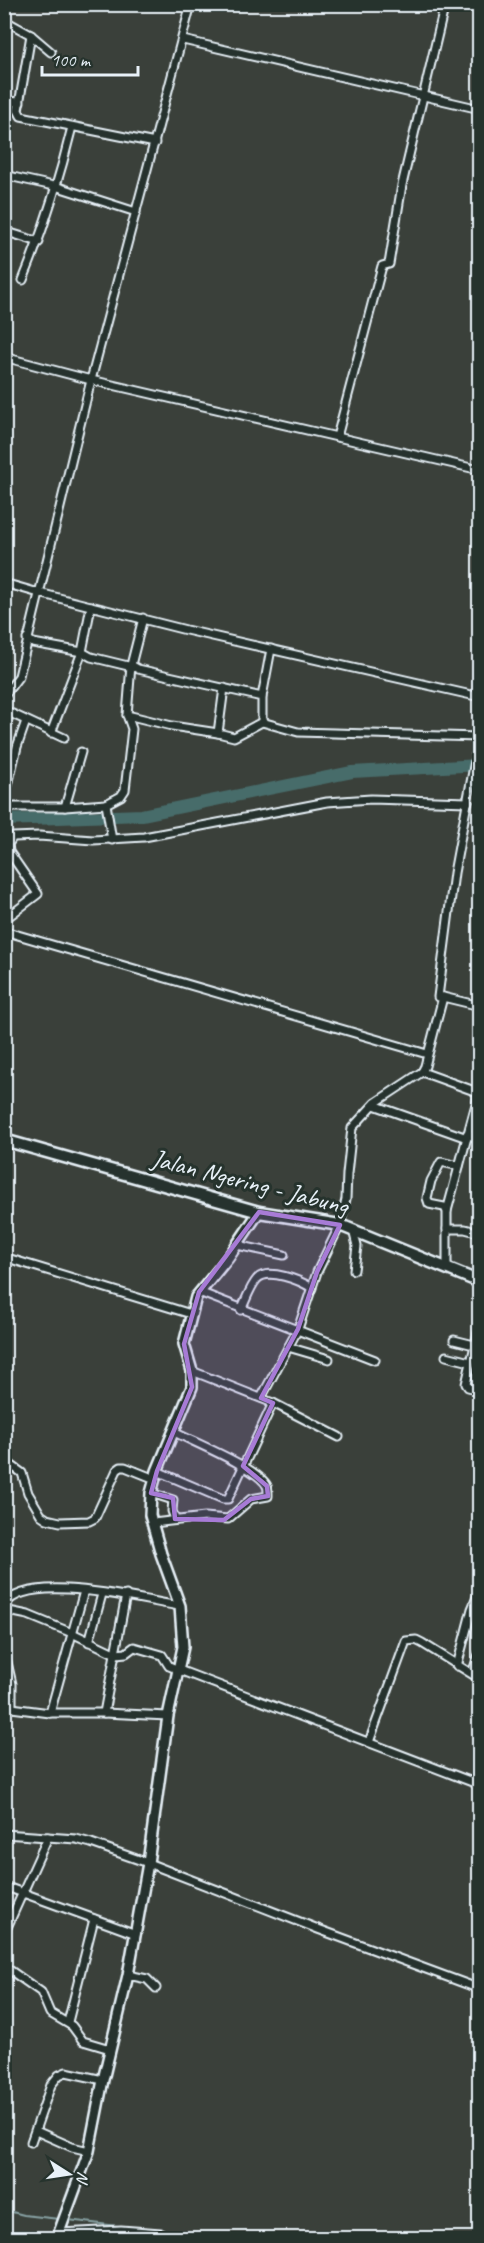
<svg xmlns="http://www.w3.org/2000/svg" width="484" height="2243" font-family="Caveat,sans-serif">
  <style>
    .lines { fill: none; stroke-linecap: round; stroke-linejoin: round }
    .stream { stroke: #87a1a3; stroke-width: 2 }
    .river { stroke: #476c6b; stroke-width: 12 }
    .minor-casing { stroke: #e8f1f8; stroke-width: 11 }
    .tertiary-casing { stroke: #e8f1f8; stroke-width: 14 }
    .secondary-casing { stroke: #e8f1f8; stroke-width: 15 }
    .minor { stroke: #26332d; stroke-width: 7 }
    .tertiary { stroke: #26332d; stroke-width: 9 }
    .secondary { stroke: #26332d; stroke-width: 10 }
    .marked { fill: #a77bd6; fill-opacity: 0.2; stroke: #a77bd6; stroke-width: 4.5; stroke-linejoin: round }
    .labels { text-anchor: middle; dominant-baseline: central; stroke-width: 6; stroke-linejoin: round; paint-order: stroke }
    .street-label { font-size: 26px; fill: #e8f1f8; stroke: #26332d }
  </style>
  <rect width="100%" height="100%" fill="#3a403a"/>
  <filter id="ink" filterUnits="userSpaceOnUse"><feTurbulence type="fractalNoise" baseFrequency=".0167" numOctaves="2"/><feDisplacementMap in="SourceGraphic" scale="12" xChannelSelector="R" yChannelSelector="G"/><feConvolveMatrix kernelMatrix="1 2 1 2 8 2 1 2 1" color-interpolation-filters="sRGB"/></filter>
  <g filter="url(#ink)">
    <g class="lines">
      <g class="stream">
        <path d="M4,2210L24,2215L59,2219"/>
        <path d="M68,2220L134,2228"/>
        <path d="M163,2231L250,2238"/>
      </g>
      <path class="river" d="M4,820L142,815L352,772L480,765"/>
      <defs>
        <g id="minor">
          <path d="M445,4L402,185L389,264L382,266L337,437L480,470"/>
          <path d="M4,20L31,35L51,52"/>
          <path d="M31,35L18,110L21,116L155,143"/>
          <path d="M183,40L480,109"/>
          <path d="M4,101L20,102"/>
          <path d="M4,175L58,187L136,212"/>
          <path d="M4,231L39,242"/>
          <path d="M23,280C44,229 59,180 72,127"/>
          <path d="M4,357L91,380L191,4"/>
          <path d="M4,583L39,593L186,630L480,697"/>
          <path d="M27,639L33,643L82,652L91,657L128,666L131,665L138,669L262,697V722L298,732L479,737"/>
          <path d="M224,688L218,733L234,737L262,722"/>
          <path d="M4,696L19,676L91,380L337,437"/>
          <path d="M262,697L271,649"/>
          <path d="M4,710L64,738"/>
          <path d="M127,715L172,726L218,733"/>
          <path d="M51,733L82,652L91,606"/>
          <path d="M4,802L17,747L26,721"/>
          <path d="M4,807H65L106,804"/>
          <path d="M65,807L81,752"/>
          <path d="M112,840L106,804L121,796L125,790L132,729L127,715L131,665L143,618"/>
          <path d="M4,920L38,894L9,852L8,844L13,837L39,836L93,840L144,837L327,802L371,799L468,802"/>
          <path d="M4,931L427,1054"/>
          <path d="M443,997L480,1006"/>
          <path d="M422,1072L480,1093"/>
          <path d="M374,1105L467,1138"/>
          <path d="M467,1134L480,1139"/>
          <path d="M447,1211L444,1207L429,1204L427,1198L431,1181L441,1162L459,1166"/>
          <path d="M447,1229H465L480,1233"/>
          <path d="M353,1230L357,1246L354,1270"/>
          <path d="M237,1245L284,1255"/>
          <path d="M4,1257L191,1314"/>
          <path d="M447,1268V1211L479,1093"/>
          <path d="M199,1292L375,1360"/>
          <path d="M241,1310C246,1300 250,1287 257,1279C268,1267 301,1281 312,1288"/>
          <path d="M480,1324L466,1384L468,1387L480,1390"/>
          <path d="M454,1340L474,1345"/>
          <path d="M288,1347L329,1359"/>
          <path d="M446,1356L470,1362"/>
          <path d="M192,1371L273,1403L339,1437"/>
          <path d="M261,1398L298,1329L317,1272L340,1225L346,1199L347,1174L352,1128L375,1103L422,1072L425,1066L443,997H438L454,873L480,734"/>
          <path d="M4,1460L22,1473L28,1493L41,1515L47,1519L60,1522L89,1521L95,1518L117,1470L121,1467H125L155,1479"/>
          <path d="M157,1471L223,1499H228L273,1403"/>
          <path d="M151,1493L173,1500L172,1511L175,1519"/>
          <path d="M153,1523L205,1517L228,1519L251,1499L268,1496C268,1494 268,1488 267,1486C258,1468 195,1443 174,1432"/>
          <path d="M4,1606C26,1570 144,1601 180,1606"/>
          <path d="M4,1610L28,1615L72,1633L116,1654L126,1653L134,1647L162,1655L169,1666L179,1670L480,1785"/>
          <path d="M89,1642L102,1594"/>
          <path d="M4,1649L12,1684V1708"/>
          <path d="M480,1652L474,1668L480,1674"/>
          <path d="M457,1666L472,1609L480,1590"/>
          <path d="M4,1707L50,1713H104L168,1716"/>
          <path d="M50,1713L84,1591"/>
          <path d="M104,1713L126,1595"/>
          <path d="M369,1742L406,1641L416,1640L422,1643L480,1679"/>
          <path d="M4,1834L76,1839L91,1843L148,1863L318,1929L480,1989"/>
          <path d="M4,1886L136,1934"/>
          <path d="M4,1934L48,1837"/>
          <path d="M4,1966L41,1992L50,2013L72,2026L83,2041L110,2049"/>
          <path d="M128,1975L147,1979L156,1988"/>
          <path d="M68,2022L94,1919"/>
          <path d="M36,2131L72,2147L89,2151"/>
          <path d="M31,2142L51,2085L59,2075L66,2072L103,2080"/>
          <path d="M60,2233L121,2230L161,2233"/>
        </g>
        <path id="tertiary" d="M57,2238L89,2151L103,2080L128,1975L148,1863L168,1716L183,1647L180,1606L161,1554L150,1515L151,1493L157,1471L192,1387V1371L184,1344L196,1297L228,1258L259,1212"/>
        <path id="secondary" d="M4,1140L259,1212L340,1225L480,1282"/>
      </defs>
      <use href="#minor" class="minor-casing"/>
      <use href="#tertiary" class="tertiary-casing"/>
      <use href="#secondary" class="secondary-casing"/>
      <use href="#minor" class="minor"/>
      <use href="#tertiary" class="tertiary"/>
      <use href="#secondary" class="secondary"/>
    </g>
  </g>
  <path class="marked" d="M259,1212L340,1225L317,1272L298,1329L261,1398L273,1403L243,1466L267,1486L268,1496L251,1499L224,1520L175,1519L173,1498L151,1493L157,1471L192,1387L184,1344L199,1292Z"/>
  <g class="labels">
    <g class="street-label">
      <text transform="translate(250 1182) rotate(14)">Jalan Ngering - Jabung</text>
    </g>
  </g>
  <rect width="484" height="2243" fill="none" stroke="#26332d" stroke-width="24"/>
  <rect x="12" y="12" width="460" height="2219" fill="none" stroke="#e8f1f8" stroke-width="2" filter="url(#ink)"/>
  <g transform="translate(69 2174) rotate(102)" stroke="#26332d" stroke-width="4.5" paint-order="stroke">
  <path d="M0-4.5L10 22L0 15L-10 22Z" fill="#e8f1f8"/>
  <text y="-9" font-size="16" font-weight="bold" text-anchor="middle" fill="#e8f1f8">N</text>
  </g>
  <path d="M42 66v9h96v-9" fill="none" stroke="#e8f1f8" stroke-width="3"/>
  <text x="51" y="66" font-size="18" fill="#e8f1f8" stroke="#26332d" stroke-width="4.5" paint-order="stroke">100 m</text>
</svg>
